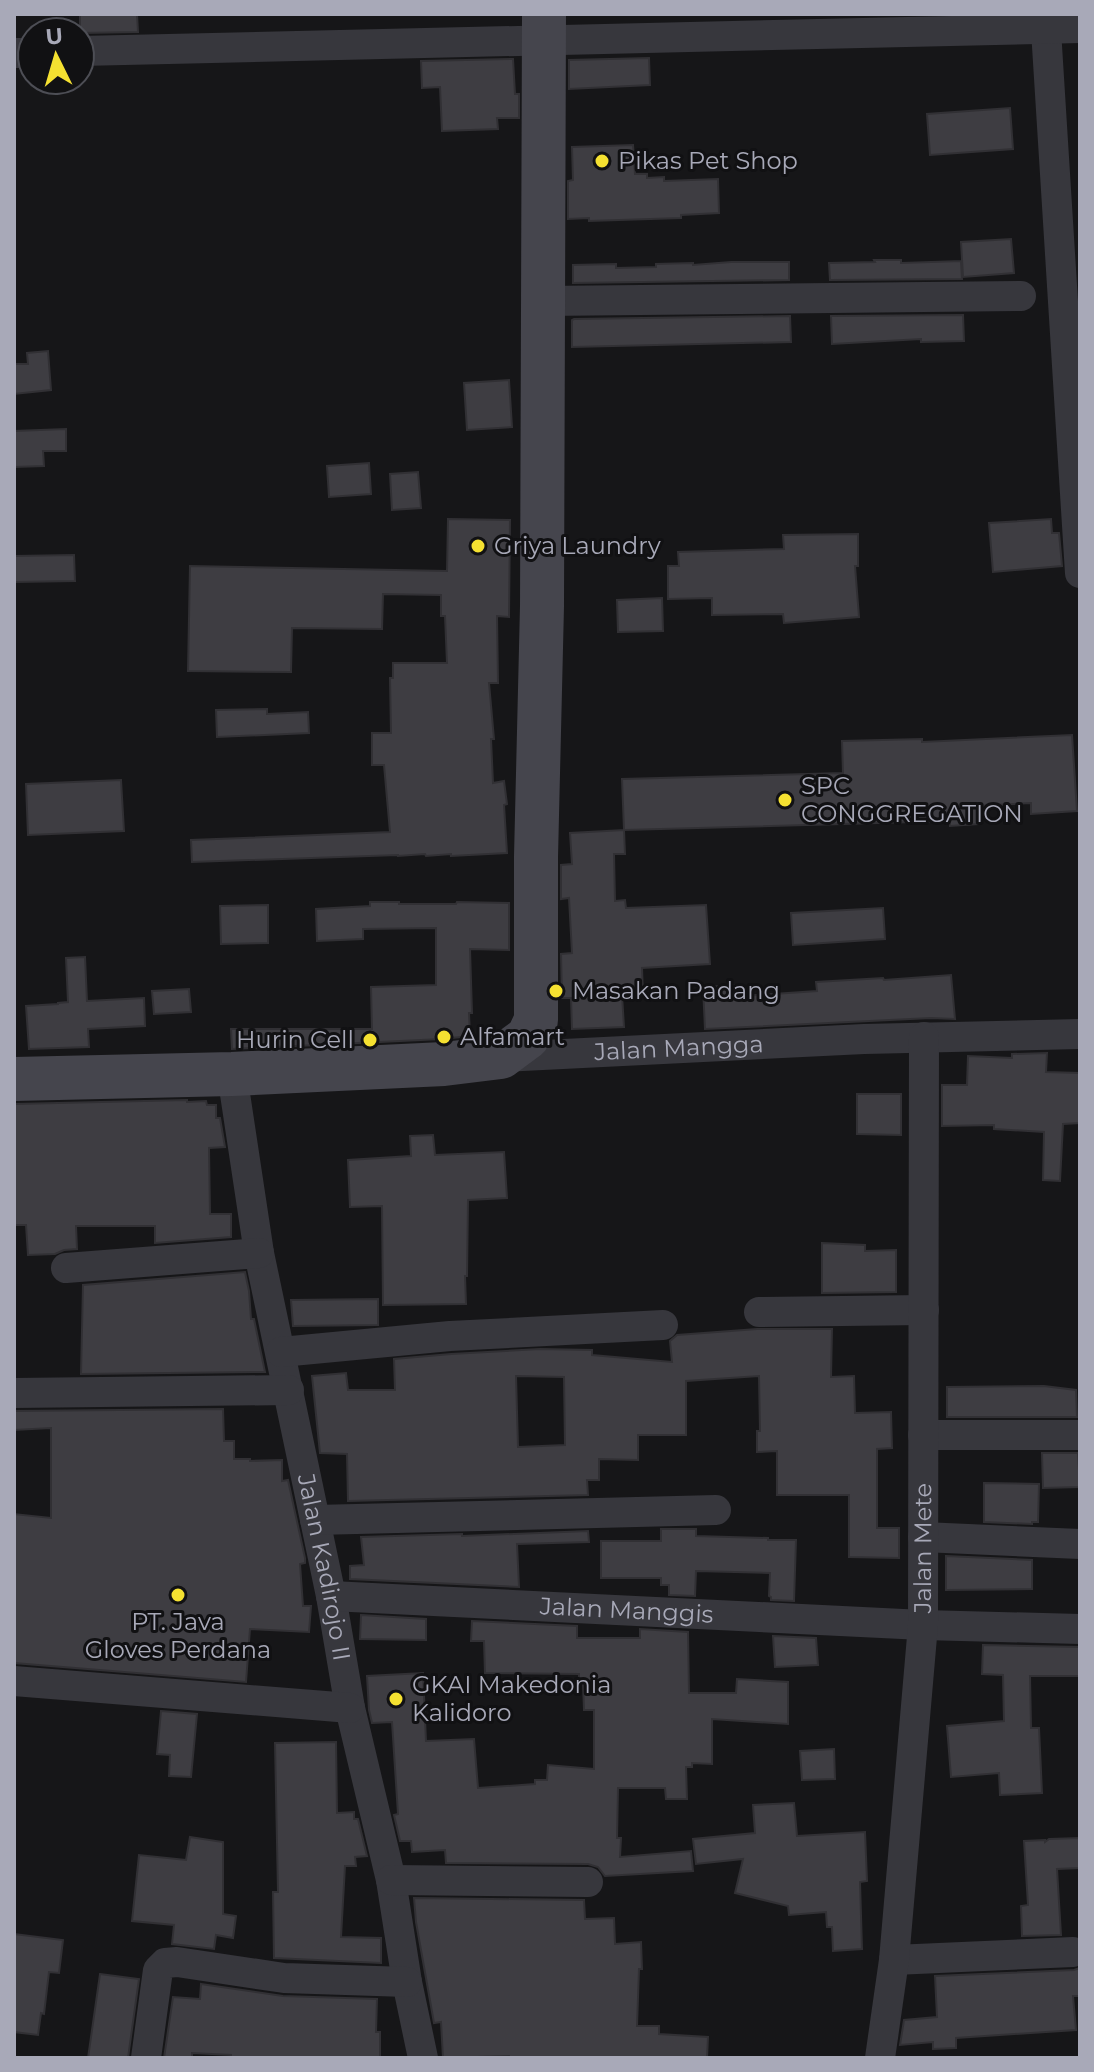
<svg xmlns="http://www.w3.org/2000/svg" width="1094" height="2072" font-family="Montserrat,sans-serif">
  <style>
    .building { fill: #3e3d42; stroke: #313034; stroke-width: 2; fill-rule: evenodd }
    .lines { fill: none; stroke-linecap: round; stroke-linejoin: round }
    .street { stroke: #37373d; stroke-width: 30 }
    .secondary { stroke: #45454d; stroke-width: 44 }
    .poi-dot { fill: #f5e131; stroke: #111113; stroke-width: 3 }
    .labels { text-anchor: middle; stroke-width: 6; stroke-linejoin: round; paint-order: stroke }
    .poi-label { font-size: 24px; fill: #a8a9b8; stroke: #111113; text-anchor: start }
    .street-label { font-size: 24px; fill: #a8a9b8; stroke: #111113 }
  </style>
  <rect width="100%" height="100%" fill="#161618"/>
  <path class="building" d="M80 14H137L138 32 80 33Z
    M649 58 650 85 569 89V60Z
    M513 59 515 94H519V118H497L498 129 442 131 440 87 422 88 421 61Z
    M1010 108 1013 149 930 155 927 114Z
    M633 145 635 174H647V178L664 177V181L718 179 719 213 681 215V218L589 221V218L568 219V181L573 180 572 147Z
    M1011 239 1014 273 963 277 961 242Z
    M874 260H901V263L961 261 962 279 830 280 829 263 875 262Z
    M731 262H789V280L573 283V265L616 264V268L656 267V264L693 263V265Z
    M963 315 964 341 921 342V339L832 344 831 316Z
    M790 316 791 342 572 347V320L574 319Z
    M48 351 51 390 14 394V364H28L27 353Z
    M509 380 512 427 467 430 464 383Z
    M66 429V451H43L44 466 14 467V431Z
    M369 463 371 494 329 497 327 466Z
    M418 472 421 508 392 510 390 474Z
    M448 519 510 520 509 617 497 616 498 683H489L494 739H491L493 783 504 781 507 804 504 805 507 853 451 856V854L426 856 425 854 398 856V855L192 862 191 840 390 832 384 765H372V733H391L390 678H393V663H447L445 616H441V595L383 594 382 629 292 628 291 672 188 671 190 566 447 571Z
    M1051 519 1052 533H1059L1062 566 993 572 989 523Z
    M858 534V566H855L859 617 784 623 783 614 712 615V598L668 599V566H679L678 552 784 549 783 535Z
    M74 555 75 581 14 582V556Z
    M662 598 663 631 618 632 617 600Z
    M267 709V714L308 712 309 733 217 737 216 710Z
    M1072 735 1077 811 1031 814V803L977 806 978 824 950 826V821L624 830 622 779 843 773 842 741 922 739V742Z
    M121 780 124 831 28 835 26 784Z
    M624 830 625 854H614L615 901 625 900 626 908 706 905 710 964 642 968 643 994 622 995 624 1027 572 1029 571 998H562L561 954 572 953 569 898 561 899V865L572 864 570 833Z
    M370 902H399V904H456L457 902 509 903V950L470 949 472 1013H469L470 1036 442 1039 232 1049 231 1029H372L371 987 436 985V928L363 929V939L317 941 316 909 370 906Z
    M268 905V943L221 944 220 906Z
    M883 908 885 939 793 945 791 913Z
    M85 957 87 1001 144 998 145 1026 88 1029 89 1047 29 1049 26 1006 58 1004V1003L68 1002 66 958Z
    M951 975 955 1019 931 1018 705 1029 703 987 742 985V996L817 991 816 982 883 978 884 980Z
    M189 989 191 1012 154 1014 152 991Z
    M1047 1053 1046 1072 1080 1073V1123L1063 1124 1060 1181 1043 1180 1044 1132 994 1129V1125L942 1126V1085H967L968 1056 1012 1058V1054Z
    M857 1094H901V1135L857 1134Z
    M187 1100V1102L206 1101 207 1105H216V1118H220L225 1147 209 1148 210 1214H231V1237L155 1243V1226H76L77 1249 64 1250 55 1254 28 1255 26 1225H14L15 1104Z
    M433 1135 435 1155 504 1152 507 1198 468 1200 467 1276H465L466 1304 383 1305 382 1206 350 1207 348 1160 411 1156 410 1136Z
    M822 1243 865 1245V1251L896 1250V1292L822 1293Z
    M245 1272 249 1291 251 1319H254L265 1372 81 1374 83 1285Z
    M378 1299V1325L293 1326 291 1300Z
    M757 1329H832L831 1377 854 1376 855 1413 891 1412 892 1448 877 1449V1528H899V1558L849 1557V1495H777V1451L757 1452V1431H760L759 1376 686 1381V1435H638V1460L599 1459V1480H587L588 1495 348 1501 347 1454 320 1453 312 1376 346 1373 348 1390H395L394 1359 451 1354 540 1349 592 1350V1355L672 1362 670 1341 677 1335ZM516 1376 564 1377 565 1445 518 1447Z
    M1044 1386 1076 1390 1077 1417H947V1387Z
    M223 1409 224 1441H234V1459H250V1461L282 1460V1481L288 1480 305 1558V1563L300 1564 303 1606H311L309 1632 250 1629 246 1682 14 1663V1514L51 1518V1428L14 1430V1411Z
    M1042 1453H1078L1080 1487 1043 1488Z
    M984 1483 1039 1484 1038 1522H1032V1524L984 1522Z
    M661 1529H696V1536L768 1538V1540H796L794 1601 771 1600V1597L769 1596 770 1573 696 1571 695 1596 669 1595V1585H661V1578H601V1541H661Z
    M588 1531 589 1542 517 1544 519 1587 350 1579V1566L364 1565 361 1537 462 1534V1536Z
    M946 1556 1032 1560V1589L946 1590Z
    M361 1615 426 1619V1640L360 1639Z
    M472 1621 577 1626V1638H640V1629L688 1632 689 1693H736L737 1679 788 1682V1724L712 1719V1764L692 1763V1767H686L687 1799H666L665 1788H618L617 1838H621L620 1857 691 1851 693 1871 605 1876 598 1867 588 1864 446 1863 445 1850 412 1852 411 1841H400L394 1815 398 1814 392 1722 372 1723 369 1710 367 1676 423 1673 426 1741 474 1739 478 1788 535 1784V1780H547L548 1765 594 1769V1710H584L583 1683H579V1674L485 1673 484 1641H471Z
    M773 1636 816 1638 818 1665 775 1667Z
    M983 1645 1080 1647V1676H1030L1031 1728H1039L1042 1793 1000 1795 999 1773 951 1777 947 1726 1004 1721 1003 1675 982 1674Z
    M161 1711 197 1714 191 1777 169 1776 170 1755 157 1754Z
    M336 1742 337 1813 354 1812V1819H358L367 1856 355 1857 356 1866H345L341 1937 381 1938V1963L274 1958 273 1892H278L275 1743Z
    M834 1749 835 1779 802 1780 800 1751Z
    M794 1803 797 1836 865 1832 867 1881 860 1882 862 1949 833 1951 832 1927H827L826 1912 789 1915 788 1906 735 1893 743 1859 696 1864 693 1839 755 1833 753 1805Z
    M190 1837 223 1842V1914L236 1916 233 1938 216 1935 214 1949 172 1944 174 1925 132 1921 139 1855 186 1860Z
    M1080 1838V1868L1057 1869 1061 1935 1022 1936 1021 1906 1028 1905 1024 1841 1045 1840V1842L1049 1839Z
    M414 1898 584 1900 585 1919 614 1918 615 1944 641 1942 642 1969H639L637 2026H659V2034L708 2037 707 2058H509V2056L443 2058 441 2022 434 2023 416 1922Z
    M14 1934 63 1940 59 1973 49 1972 44 2014 41 2013 38 2035 14 2032Z
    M1080 1968V1996H1073L1076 2030 956 2038V2048L933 2049V2042L900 2045 904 2020 937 2017 935 1976 1074 1970Z
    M100 1974 139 1979 128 2058H88Z
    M201 1984 283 1996 377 1999 376 2032H380V2058H231V2055L192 2053V2058H164L173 1997 200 1999Z"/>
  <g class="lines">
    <g class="street">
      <path d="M1045 14 1080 573"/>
      <path d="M80 51 1080 28"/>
      <path d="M14 53H32"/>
      <path d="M543 301 1021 296"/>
      <path id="s1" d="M501 1057 864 1039 1080 1034"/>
      <path id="s2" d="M232 1074 259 1253 331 1596 350 1708 391 1880 407 1982 423 2058"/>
      <path d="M66 1268 259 1253"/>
      <path d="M759 1312 924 1310"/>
      <path d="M281 1352 450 1336 663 1325"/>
      <path d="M14 1393 289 1390"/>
      <path d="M923 1435H1080"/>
      <path d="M315 1520 716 1510"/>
      <path d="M923 1537 1080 1544"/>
      <path id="s3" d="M331 1596 923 1625 1080 1629"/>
      <path d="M14 1681 350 1708"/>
      <path d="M391 1880 588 1882"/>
      <path d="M894 1960 1073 1952"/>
      <path d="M146 2058 158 1970 165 1963 177 1962 284 1978 407 1982"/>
      <path id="s4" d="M880 2058 894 1960 923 1625 924 1037"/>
    </g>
    <path class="secondary" d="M14 1079 232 1074 444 1064 501 1057 528 1037 536 1020V857L542 606 544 14"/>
  </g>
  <g class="poi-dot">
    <circle cx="602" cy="161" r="8"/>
    <circle cx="478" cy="546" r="8"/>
    <circle cx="785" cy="800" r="8"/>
    <circle cx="556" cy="991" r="8"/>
    <circle cx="444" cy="1037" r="8"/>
    <circle cx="370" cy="1040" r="8"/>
    <circle cx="178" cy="1595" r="8"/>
    <circle cx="396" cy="1699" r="8"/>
  </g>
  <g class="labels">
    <g class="poi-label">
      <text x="618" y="169">Pikas Pet Shop</text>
      <text x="494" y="554">Griya Laundry</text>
      <text x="801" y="794">SPC<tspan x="801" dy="28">CONGGREGATION</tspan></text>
      <text x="572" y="999">Masakan Padang</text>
      <text x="460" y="1045">Alfamart</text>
      <text x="354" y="1048" text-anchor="end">Hurin Cell</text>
      <text x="178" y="1630" text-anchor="middle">PT. Java<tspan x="178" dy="28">Gloves Perdana</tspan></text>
      <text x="412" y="1693">GKAI Makedonia<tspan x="412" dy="28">Kalidoro</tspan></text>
    </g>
    <g class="street-label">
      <text dy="8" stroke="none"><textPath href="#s1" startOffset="178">Jalan Mangga</textPath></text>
      <text dy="8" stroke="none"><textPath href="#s4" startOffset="512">Jalan Mete</textPath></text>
      <text dy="8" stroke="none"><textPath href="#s2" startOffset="502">Jalan Kadirojo II</textPath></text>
      <text dy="8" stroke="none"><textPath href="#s3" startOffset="296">Jalan Manggis</textPath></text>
    </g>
  </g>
  <rect width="1094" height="2072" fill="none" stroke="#a8a9b8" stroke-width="32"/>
  <g transform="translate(56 56) rotate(355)"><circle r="38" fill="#111113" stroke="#4d4e55" stroke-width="2"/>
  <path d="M0-6L14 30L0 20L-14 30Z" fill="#f5e131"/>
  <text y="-12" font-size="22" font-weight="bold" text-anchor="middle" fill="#a8a9b8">U</text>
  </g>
</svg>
